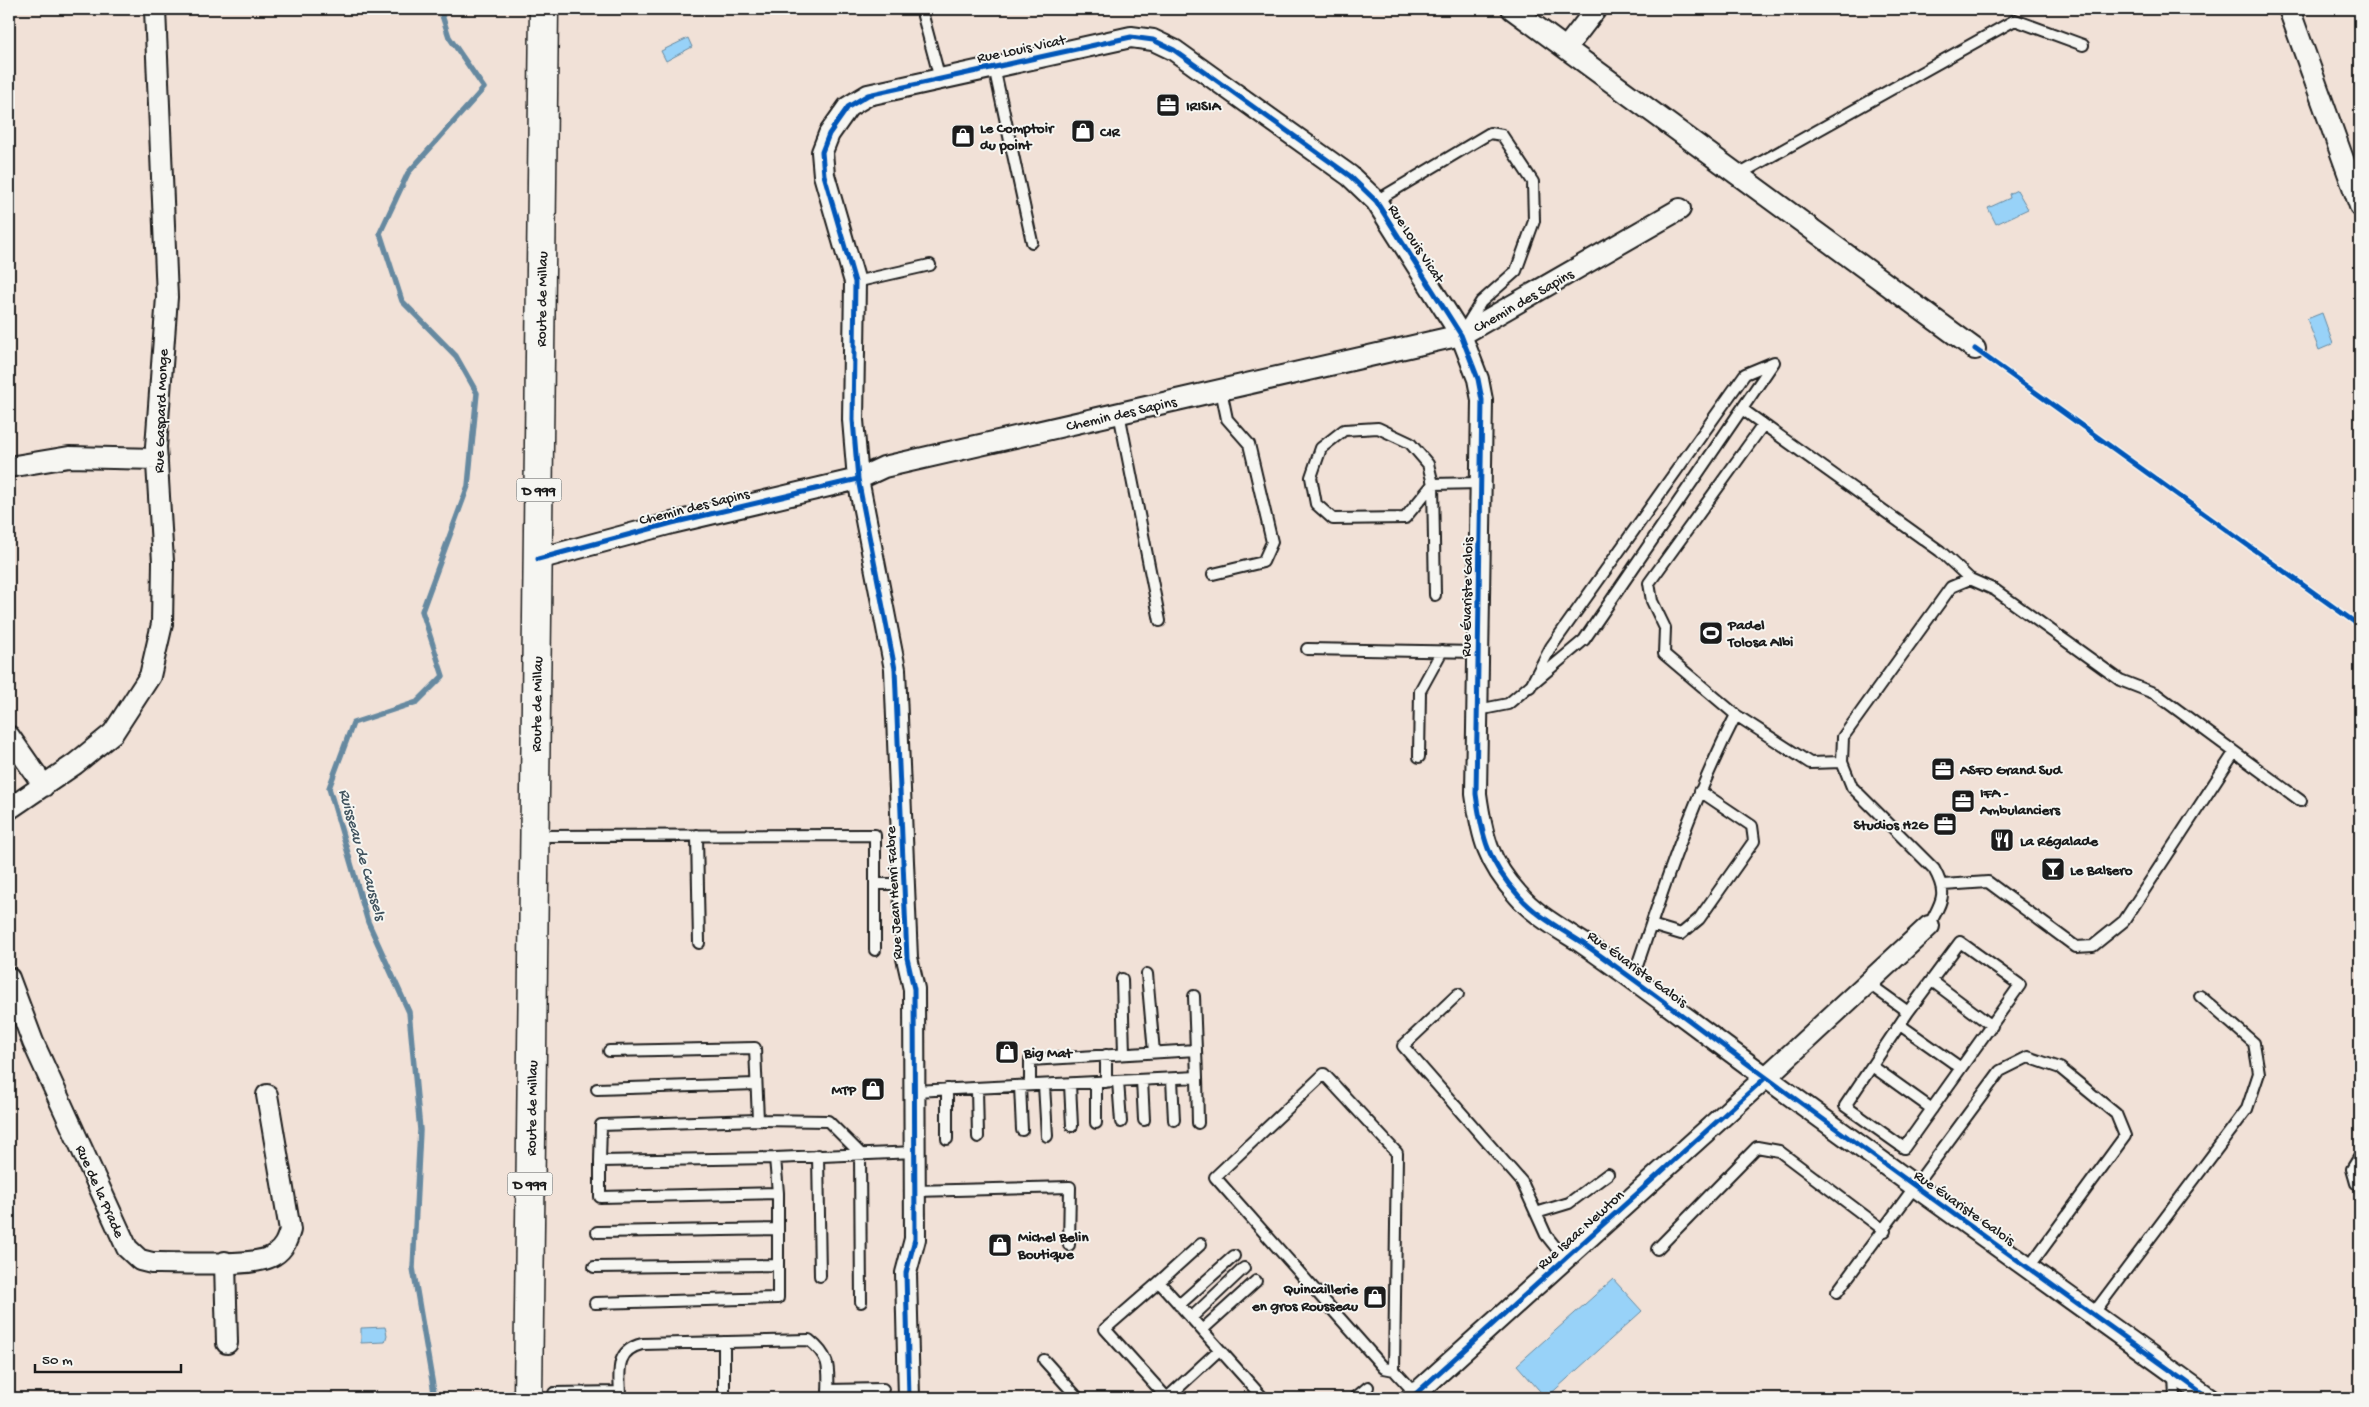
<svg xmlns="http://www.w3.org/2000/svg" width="2369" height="1407" font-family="'Gochi Hand',sans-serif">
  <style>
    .water { fill: #98d2f8; stroke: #6689a0 }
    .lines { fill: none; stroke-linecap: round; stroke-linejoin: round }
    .stream { stroke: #6689a0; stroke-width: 5.5 }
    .lane-casing { stroke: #1c1c1c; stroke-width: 14 }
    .street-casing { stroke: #1c1c1c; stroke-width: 24 }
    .primary-casing { stroke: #1c1c1c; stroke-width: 31 }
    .lane { stroke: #f6f6f2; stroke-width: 10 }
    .street { stroke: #f6f6f2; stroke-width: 20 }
    .primary { stroke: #f6f6f2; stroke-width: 28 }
    .cycleway-casing { stroke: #f6f6f2; stroke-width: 8 }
    .cycleway { stroke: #0057b8; stroke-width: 5 }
    .labels { text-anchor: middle; stroke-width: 4; stroke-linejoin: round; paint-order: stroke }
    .shield { fill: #f6f6f2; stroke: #5d5d5c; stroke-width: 1 }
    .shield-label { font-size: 14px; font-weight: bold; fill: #1c1c1c }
    .street-label { font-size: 15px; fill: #1c1c1c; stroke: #f6f6f2 }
    .poi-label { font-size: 15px; font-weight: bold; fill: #1c1c1c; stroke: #f6f6f2; text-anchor: start }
    .water-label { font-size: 16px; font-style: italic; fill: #41535e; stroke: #f6f6f2 }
  </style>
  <rect width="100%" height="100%" fill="#f1e1d7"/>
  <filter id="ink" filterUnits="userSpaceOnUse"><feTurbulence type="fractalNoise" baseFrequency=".02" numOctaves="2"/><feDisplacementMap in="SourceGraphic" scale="10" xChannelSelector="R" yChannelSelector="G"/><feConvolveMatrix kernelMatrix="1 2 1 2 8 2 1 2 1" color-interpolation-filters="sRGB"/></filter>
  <g filter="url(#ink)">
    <path class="water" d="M688 38 692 47 666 61 661 51Z
      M2017 190 2028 209 1996 224 1988 208 2010 198 2009 194Z
      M2322 313 2333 344 2319 350 2307 319Z
      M1613 1279 1642 1311 1546 1398 1517 1365Z
      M385 1327 387 1335 385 1342 361 1343V1328Z"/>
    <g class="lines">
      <path class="stream" d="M435 1398 413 1268 420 1130 409 1012 368 922 329 788 353 723 417 702 443 676 422 611 468 486 477 393 456 356 402 301 380 233 408 173 484 88 449 37 440 9"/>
      <g class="lane-casing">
        <path id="lane" d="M923 16 940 79
          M994 67 1032 242
          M1738 175 2015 20 2083 45
          M1376 201 1490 133 1502 135 1533 182 1534 221 1516 271 1481 302 1465 328
          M855 282 930 265
          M1742 409 1940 551 1970 579
          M1119 413 1160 621
          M1763 425 1649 583 1652 601 1665 628 1664 654 1736 715 1810 763 1842 762
          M1213 574 1263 562 1272 542 1249 444 1227 419 1221 390
          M1435 595 1433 484 1428 464 1410 443 1378 428 1344 430 1321 448 1311 477 1316 504 1333 519 1405 518 1433 484 1480 483
          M1307 649 1478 652
          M1478 710 1508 704 1584 640 1774 362 1745 374 1551 647 1530 687
          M1419 757 1420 691 1442 651
          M697 835 699 943
          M536 836 875 835V884H904
          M1943 885 1988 882 2076 947 2093 946 2124 921 2234 753
          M1651 925 1681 934 1699 919 1754 841 1752 826 1700 791
          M1929 926C1941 901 1949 896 1934 869L1852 787 1842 762 1843 737 1951 587 1970 579 1995 590 2120 680 2156 694 2301 801
          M875 950V884
          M1147 974 1154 1052
          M1633 978C1663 888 1693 799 1736 715
          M1122 979 1124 1054
          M1932 981 1992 1026
          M1868 983 1908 1012 1845 1106 1904 1148 2020 985 1960 942 1908 1012
          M1458 994 1403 1046 1522 1182 1546 1235 1565 1259
          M1900 1025 1961 1068
          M609 1051 755 1048 758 1120 828 1121 860 1153 861 1302
          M1106 1055V1082
          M1872 1066 1932 1109
          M1197 1077 1198 1123
          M1172 1079 1174 1120
          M1142 1080 1144 1120
          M1118 1081 1121 1122
          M1070 1084 1072 1126
          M1030 1085V1060L1196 1050
          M1044 1085 1047 1136
          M1020 1086 1022 1130
          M977 1088 978 1137
          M597 1089 756 1084
          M947 1089V1139
          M915 1091 1197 1077 1194 996
          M1096 1123V1082
          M818 1155 820 1276
          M2360 1156 2352 1169 2356 1183 2360 1187
          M775 1158 778 1193 600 1197V1161L775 1158 915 1152
          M600 1161 601 1125 758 1120
          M915 1191 1070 1187 1069 1245
          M1536 1213 1569 1203 1608 1174
          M597 1232 778 1229
          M1657 1249 1757 1147 1779 1151 1885 1231
          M594 1267 778 1265
          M1159 1282 1201 1244
          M1837 1292 2000 1071 2028 1057 2060 1068 2116 1114 2125 1136 2029 1267
          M595 1303 778 1298V1193
          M1179 1305 1234 1256
          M2093 1314 2247 1109 2259 1073 2254 1043 2200 996
          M1191 1318 1244 1268
          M1202 1330 1256 1281
          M724 1342V1398
          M1044 1360 1078 1398
          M1394 1370 1397 1153 1324 1074 1215 1177 1384 1368 1394 1370 1416 1394
          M2174 1374 2175 1398
          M828 1390 883 1389
          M554 1393 620 1392
          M620 1398C620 1375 613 1351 642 1344L809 1340C833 1359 828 1371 828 1398
          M1167 1398 1105 1329 1159 1282 1263 1398
          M1167 1398 1219 1350
          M1355 1398 1368 1387"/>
      </g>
      <g class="street-casing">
        <path id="street" d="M1512 9 1975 349
          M2289 9 2360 206
          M1566 48 1596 9
          M9 467 69 457 157 459
          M538 559 672 523 858 479 884 467 1461 335 1680 209
          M9 736 44 786
          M9 809 75 764 113 733 150 676 162 624 163 562 156 447 167 297 155 9
          M9 978 33 1042 127 1248 140 1260 152 1263C178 1262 256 1268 274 1255 284 1249 287 1240 290 1230L267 1095
          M225 1262 227 1343
          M909 1398 906 1273 915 1239 914 989 907 958 895 669 858 479 853 420 855 282 824 175 822 152 829 134 848 107 868 95 1131 37 1153 40 1174 50 1350 176 1376 201 1461 335 1478 379 1482 400 1476 794C1482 837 1488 862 1518 895 1535 915 1561 929 1584 944 1620 969 1655 995 1690 1021 1861 1149 2036 1273 2209 1398
          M1411 1398 1765 1078 1929 926"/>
      </g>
      <g class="primary-casing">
        <path id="primary" d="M528 1398 544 9"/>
      </g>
      <use href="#lane" class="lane"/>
      <use href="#street" class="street"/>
      <use href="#primary" class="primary"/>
      <g class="cycleway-casing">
        <path id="cycleway" d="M1975 349 2360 626
          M538 559 672 523 858 479
          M909 1398 906 1273 915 1239 914 989 907 958 895 669 858 479 853 420 855 282 824 175 822 152 829 134 848 107 868 95 1131 37 1153 40 1174 50 1350 176 1376 201 1461 335 1478 379 1482 400 1476 794C1482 837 1488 862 1518 895 1535 915 1561 929 1584 944 1620 969 1655 995 1690 1021 1861 1149 2036 1273 2209 1398
          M1411 1398 1765 1078"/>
      </g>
      <use href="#cycleway" class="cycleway"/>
    </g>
  </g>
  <defs>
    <g id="office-square" transform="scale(1.25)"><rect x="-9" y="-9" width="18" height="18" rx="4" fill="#1c1c1c" stroke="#f6f6f2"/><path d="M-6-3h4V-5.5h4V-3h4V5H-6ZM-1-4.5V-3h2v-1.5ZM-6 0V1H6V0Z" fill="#fff"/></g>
    <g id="shop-square" transform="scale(1.25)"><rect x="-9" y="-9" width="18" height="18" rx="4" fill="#1c1c1c" stroke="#f6f6f2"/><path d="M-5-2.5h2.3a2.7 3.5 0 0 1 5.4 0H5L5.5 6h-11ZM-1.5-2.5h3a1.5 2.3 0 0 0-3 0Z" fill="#fff"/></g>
    <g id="stadium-square" transform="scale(1.25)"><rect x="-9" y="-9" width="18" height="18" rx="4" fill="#1c1c1c" stroke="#f6f6f2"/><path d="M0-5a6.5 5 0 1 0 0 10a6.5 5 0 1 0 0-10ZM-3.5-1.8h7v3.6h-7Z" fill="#fff"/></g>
    <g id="restaurant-square" transform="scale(1.25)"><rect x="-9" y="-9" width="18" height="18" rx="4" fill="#1c1c1c" stroke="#f6f6f2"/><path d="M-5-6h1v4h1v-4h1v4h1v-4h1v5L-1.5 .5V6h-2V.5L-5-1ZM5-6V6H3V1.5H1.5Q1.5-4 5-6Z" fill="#fff"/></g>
    <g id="bar-square" transform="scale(1.25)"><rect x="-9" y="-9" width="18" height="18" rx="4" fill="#1c1c1c" stroke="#f6f6f2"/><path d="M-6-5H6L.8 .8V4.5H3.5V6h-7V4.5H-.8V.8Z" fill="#fff"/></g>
  </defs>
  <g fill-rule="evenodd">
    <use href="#office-square" x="1168" y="105"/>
    <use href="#shop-square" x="1083" y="131"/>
    <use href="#shop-square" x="963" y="136"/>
    <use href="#stadium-square" x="1711" y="633"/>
    <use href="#office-square" x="1943" y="769"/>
    <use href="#office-square" x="1963" y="801"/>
    <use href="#office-square" x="1945" y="824"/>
    <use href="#restaurant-square" x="2002" y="840"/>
    <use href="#bar-square" x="2053" y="869"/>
    <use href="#shop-square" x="1007" y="1052"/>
    <use href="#shop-square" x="873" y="1089"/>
    <use href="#shop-square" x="1000" y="1245"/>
    <use href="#shop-square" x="1375" y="1297"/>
  </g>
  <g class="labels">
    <g class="shield">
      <rect x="516.5" y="478.5" width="45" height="23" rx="4"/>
      <rect x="507.5" y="1172.5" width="45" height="23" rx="4"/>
    </g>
    <g class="shield-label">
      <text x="539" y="495">D 999</text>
      <text x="530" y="1189">D 999</text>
    </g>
    <g class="street-label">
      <text transform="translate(1021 48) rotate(-12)" y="5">Rue Louis Vicat</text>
      <text transform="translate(1417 243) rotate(57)" y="5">Rue Louis Vicat</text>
      <text transform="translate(541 299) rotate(-89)" y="5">Route de Millau</text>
      <text transform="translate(1523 300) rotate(-30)" y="5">Chemin des Sapins</text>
      <text transform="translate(160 411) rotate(-88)" y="5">Rue Gaspard Monge</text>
      <text transform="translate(1121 413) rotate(-13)" y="5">Chemin des Sapins</text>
      <text transform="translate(694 506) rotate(-14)" y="5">Chemin des Sapins</text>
      <text transform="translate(1466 597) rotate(-89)" y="5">Rue Évariste Galois</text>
      <text transform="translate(536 704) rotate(-89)" y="5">Route de Millau</text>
      <text transform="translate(893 893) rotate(-93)" y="5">Rue Jean Henri Fabre</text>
      <text transform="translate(1638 968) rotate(36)" y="5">Rue Évariste Galois</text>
      <text transform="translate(531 1108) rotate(-89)" y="5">Route de Millau</text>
      <text transform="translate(101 1191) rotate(66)" y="5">Rue de la Prade</text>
      <text transform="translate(1965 1207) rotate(35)" y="5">Rue Évariste Galois</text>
      <text transform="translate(1580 1229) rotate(-42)" y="5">Rue Isaac Newton</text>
    </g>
    <g class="poi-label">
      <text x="1186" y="110">IRISIA</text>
      <text x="980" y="132">Le Comptoir<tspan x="980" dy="17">du point</tspan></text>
      <text x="1100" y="136">CIR</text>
      <text x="1728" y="629">Padel<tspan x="1728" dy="17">Tolosa Albi</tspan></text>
      <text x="1960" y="774">ASFO Grand Sud</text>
      <text x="1980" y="797">IFA -<tspan x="1980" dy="17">Ambulanciers</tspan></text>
      <text x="1928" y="829" text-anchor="end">Studios H2G</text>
      <text x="2020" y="845">La Régalade</text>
      <text x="2070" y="874">Le Balsero</text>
      <text x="1024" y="1057">Big Mat</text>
      <text x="856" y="1094" text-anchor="end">MTP</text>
      <text x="1018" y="1241">Michel Belin<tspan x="1018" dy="17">Boutique</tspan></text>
      <text x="1358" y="1293" text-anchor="end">Quincaillerie<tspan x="1358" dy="17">en gros Rousseau</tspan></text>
    </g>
    <g class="water-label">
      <text transform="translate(364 854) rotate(74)" y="6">Ruisseau de Caussels</text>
    </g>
  </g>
  <rect width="2369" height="1407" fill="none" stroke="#f6f6f2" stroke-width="30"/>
  <rect x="15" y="15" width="2339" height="1377" fill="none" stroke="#1c1c1c" stroke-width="2" filter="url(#ink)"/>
  <path d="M35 1364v8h146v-8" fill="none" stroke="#1c1c1c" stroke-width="2.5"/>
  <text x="42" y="1364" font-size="15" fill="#1c1c1c" stroke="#f6f6f2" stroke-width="4" paint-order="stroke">50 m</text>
</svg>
